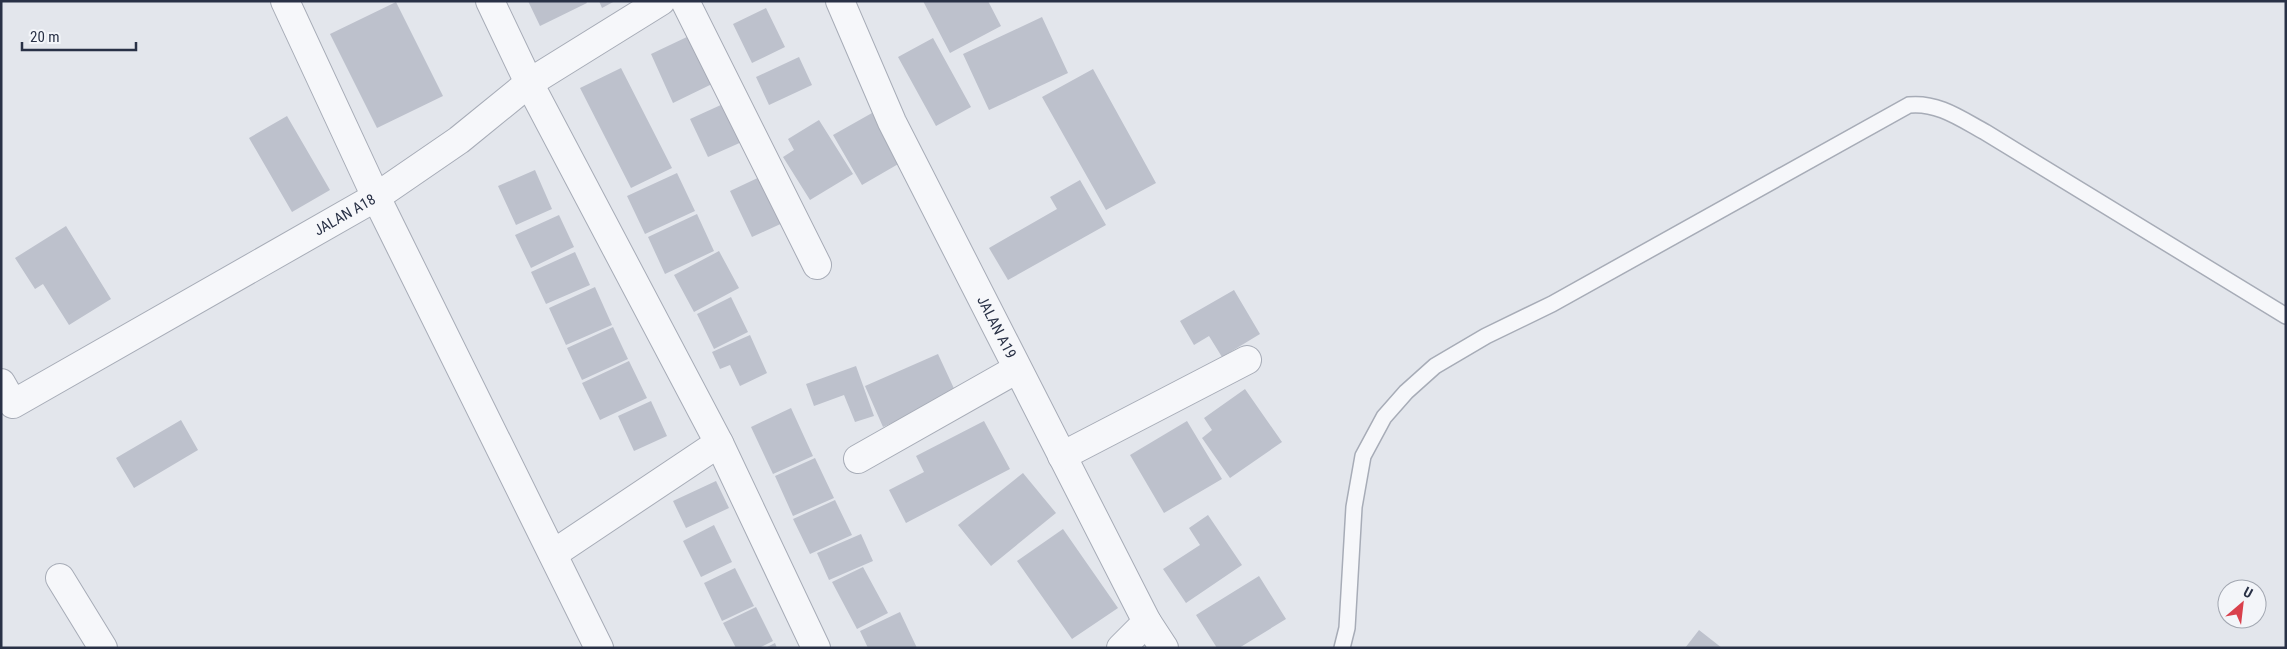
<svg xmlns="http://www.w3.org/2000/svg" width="2287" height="649" font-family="'Roboto Condensed',sans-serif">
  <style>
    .building { fill: #bdc1cc }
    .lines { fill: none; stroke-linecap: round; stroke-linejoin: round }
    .service-casing { stroke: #a7acb7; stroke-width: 18 }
    .minor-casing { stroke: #a7acb7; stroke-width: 30 }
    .service { stroke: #f6f7fa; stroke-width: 15 }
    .minor { stroke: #f6f7fa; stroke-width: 28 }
    .labels { text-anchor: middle; stroke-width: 4; stroke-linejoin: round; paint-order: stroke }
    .street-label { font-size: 15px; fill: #293146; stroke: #f3f5f9 }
  </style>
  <rect width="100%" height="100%" fill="#e3e6ec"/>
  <path class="building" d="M528 1H586L587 3 540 26Z
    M599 1H615L602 8Z
    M923 1H988L1001 26 950 53Z
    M396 2 443 96 377 128 330 34Z
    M766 8 785 47 752 63 733 24Z
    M1042 17 1068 73 989 110 963 54Z
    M689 36 712 84 673 103 651 54Z
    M933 38 971 107 936 126 898 57Z
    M799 57 812 85 769 105 756 77Z
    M621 68 672 168 631 188 580 88Z
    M1093 69 1156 183 1106 210 1042 97Z
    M734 99 753 137 708 157 690 119Z
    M872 113 900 163 862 185 833 135Z
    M287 116 330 190 292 212 249 138Z
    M819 120 853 174 810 200 783 157 794 150 788 139Z
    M535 170 552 209 516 225 498 186Z
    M677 173 695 211 645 234 627 196Z
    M764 175 787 221 752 237 730 191Z
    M1080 180 1106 225 1008 280 989 248 1057 209 1050 197Z
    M697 214 714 251 665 274 648 237Z
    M559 215 574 247 531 268 515 235Z
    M66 226 111 299 69 325 43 284 35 289 15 258Z
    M719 251 739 288 694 312 674 275Z
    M575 252 590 285 546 304 531 272Z
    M595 287 612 325 566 345 549 308Z
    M1234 290 1260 334 1222 357 1209 336 1194 345 1180 321Z
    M731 297 748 332 714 349 697 314Z
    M613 327 628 359 582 380 567 348Z
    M750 335 767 373 740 386 730 365 720 369 712 352Z
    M938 354 957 395 883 427 865 386Z
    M629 361 647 398 600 420 582 383Z
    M856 366 874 416 855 422 844 395 814 406 806 384Z
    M1245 389 1282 442 1230 478 1202 438 1212 430 1204 418Z
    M651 401 667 436 634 451 618 416Z
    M791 408 813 456 773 474 751 427Z
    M181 420 198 450 134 488 116 458Z
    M984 421 1010 469 906 523 889 490 924 472 916 456Z
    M1187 421 1222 479 1164 513 1130 455Z
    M815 458 834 498 793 516 775 476Z
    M1023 473 1056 513 991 566 958 525Z
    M716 481 729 508 686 528 673 501Z
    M835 500 852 535 810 554 793 519Z
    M1208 515 1242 565 1186 603 1163 569 1200 545 1189 528Z
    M714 525 732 562 701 577 683 541Z
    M1063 529 1118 608 1072 639 1017 561Z
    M861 534 873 561 829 580 817 553Z
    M863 567 888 613 857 629 832 582Z
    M735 568 754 606 722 621 704 583Z
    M1259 576 1286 619 1239 648H1217L1196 615Z
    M756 607 773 641 759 648H736L723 623Z
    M900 612 917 648H868L860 631Z
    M1699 630 1722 648H1685Z
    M775 643 777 648H765Z"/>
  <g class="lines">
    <g class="service-casing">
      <path id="service" d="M1342 648 1347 628 1354 507 1363 456 1384 417 1406 392 1435 366 1486 336 1552 304 1909 105C1938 102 1961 119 1985 132L2286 316"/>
    </g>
    <g class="minor-casing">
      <g id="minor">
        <path d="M285 1 376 197 599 648"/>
        <path d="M490 1 529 83 719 443 816 648"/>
        <path d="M685 1 817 265"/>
        <path id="s1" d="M840 1 892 122 1147 622 1164 648"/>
        <path id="s2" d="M1 383 13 404 376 197 459 140 529 83 661 1"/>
        <path d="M1062 456 1247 360"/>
        <path d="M858 459 1017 369"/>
        <path d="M553 554 719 443"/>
        <path d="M60 578 103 648"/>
        <path d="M1121 648 1147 622"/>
      </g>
    </g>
    <use href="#service" class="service"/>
    <use href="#minor" class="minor"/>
  </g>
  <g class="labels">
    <g class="street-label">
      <text dy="5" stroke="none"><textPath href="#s2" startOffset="406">JALAN A18</textPath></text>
      <text dy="5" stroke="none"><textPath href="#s1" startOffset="362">JALAN A19</textPath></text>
    </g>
  </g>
  <rect width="2287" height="649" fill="none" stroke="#293146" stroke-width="5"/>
  <g transform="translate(2242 604) rotate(28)"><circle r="24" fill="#f3f5f9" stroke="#a2a7b1"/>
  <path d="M0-4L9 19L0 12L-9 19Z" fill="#d9404c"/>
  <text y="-8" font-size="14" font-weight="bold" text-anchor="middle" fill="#293146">U</text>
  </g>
  <path d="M22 42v8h114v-8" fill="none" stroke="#293146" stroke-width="2.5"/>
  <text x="30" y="42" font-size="15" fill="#293146" stroke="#f3f5f9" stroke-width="4" paint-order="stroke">20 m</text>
</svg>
